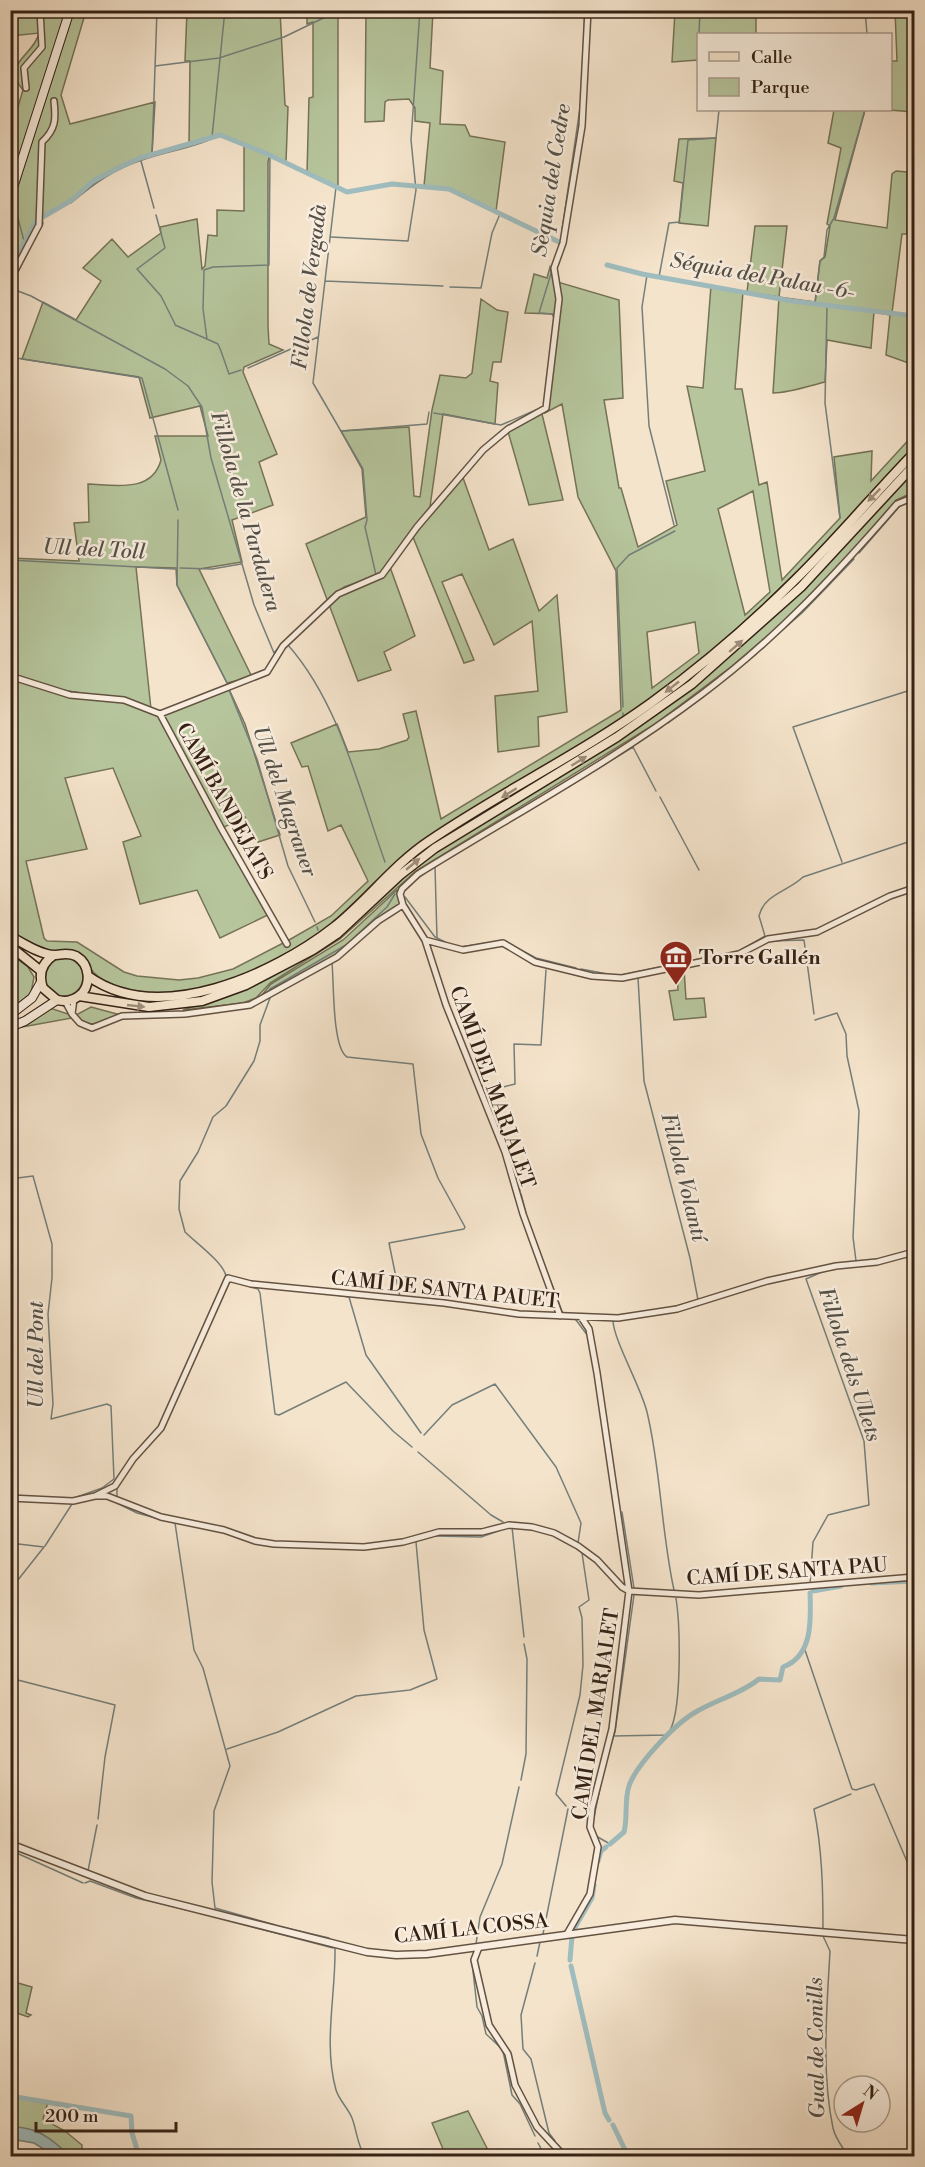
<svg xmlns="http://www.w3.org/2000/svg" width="925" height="2167" font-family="'Libre Bodoni',serif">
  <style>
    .green { fill: #b6c59c; stroke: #757358; stroke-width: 1.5; fill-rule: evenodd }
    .water { fill: #9fbdbf; stroke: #747f7b; stroke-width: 1.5 }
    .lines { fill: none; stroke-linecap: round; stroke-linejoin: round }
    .stream { stroke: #747f7b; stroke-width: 1.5 }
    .canal { stroke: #9fbdbf; stroke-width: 5 }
    .minor-casing { stroke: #645242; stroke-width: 8 }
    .tertiary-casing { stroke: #645242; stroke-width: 9 }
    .secondary-casing { stroke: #342114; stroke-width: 10 }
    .primary-casing { stroke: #342114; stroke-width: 11 }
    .minor { stroke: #f8edde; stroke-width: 5 }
    .tertiary { stroke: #f8edde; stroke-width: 6 }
    .secondary { stroke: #f8edde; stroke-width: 8 }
    .primary { stroke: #f5e4cc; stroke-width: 8 }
    .oneway { fill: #9e8c79 }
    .labels { text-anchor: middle; stroke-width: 5; stroke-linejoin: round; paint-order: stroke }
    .street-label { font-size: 20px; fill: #342114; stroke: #f8edde }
    .poi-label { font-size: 20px; font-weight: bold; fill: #342114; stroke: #f8edde; text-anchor: start }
    .water-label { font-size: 21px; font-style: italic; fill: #545047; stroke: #f8edde }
  </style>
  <rect width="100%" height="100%" fill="#f5e4cc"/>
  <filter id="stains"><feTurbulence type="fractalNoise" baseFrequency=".00333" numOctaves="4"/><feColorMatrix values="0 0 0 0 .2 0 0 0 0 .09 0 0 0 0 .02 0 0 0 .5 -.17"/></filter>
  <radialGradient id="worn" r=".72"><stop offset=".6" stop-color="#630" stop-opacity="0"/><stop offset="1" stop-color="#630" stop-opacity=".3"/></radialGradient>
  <path class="green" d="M11 11H67L11 186V130L23 90C0 63 34 56 39 33L11 36Z
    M74 11H86L61 95 70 124 155 102 152 154 108 172 72 200 41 218 29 231 11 271V207Z
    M187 11H280L285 105 288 107 286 162 270 154 268 162V326L269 344 283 350 244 367 243 372 277 454 259 462 273 505 232 520 242 562 199 569 252 677 227 683 177 585 176 568 136 567 151 709 132 701 56 689 11 674V558L79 561 74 523 89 522 88 484C116 485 152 493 161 460L155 436H208L200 406 150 418 139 377 22 359 43 302 76 320 101 281 83 268 112 239 128 257 161 233 160 227 197 219 202 269 205 266 208 235 217 236V210L244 211V144L220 135 189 144 190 61H185Z
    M307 11H338V188L307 173 309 98 313 97V22L307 24Z
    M366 11H433L430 68 443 71 440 124 465 125 470 136 505 142 496 211 449 188 424 186 430 123 415 121V108L409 99 388 100 385 102 384 121 365 122Z
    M675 11H756V34H698V60L672 62Z
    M895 11H914V172L913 112 890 110 891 61H897Z
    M834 110H865L835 220 887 228 892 174 896 171 907 172V234H902L892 313 914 315V365L886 355 890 315 874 312 871 348 827 340 825 382C809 386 789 393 773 393L779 297 815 302 820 261 825 257 830 226 827 224 841 148 828 143Z
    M716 138 708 226 679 223 683 183 674 181 679 139Z
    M755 226H787L779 297 747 292Z
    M550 267 554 281 619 300 623 398 604 400 619 488H621L638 547 677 525 666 481 705 471 687 386 703 388 711 286 743 292 735 389H742L759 485 767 482 782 580 840 518 834 457 872 451 871 481 914 434V447C875 486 840 529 801 568 761 608 718 647 674 681 594 743 502 785 420 843 393 862 374 888 349 910 296 955 209 1003 137 991 117 988 96 981 86 962L37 946 11 932 10 676 53 690 116 699 158 716 228 687 245 724 280 835 258 842 245 817 222 828 270 914 220 938 197 890 140 904 123 842 141 836 113 768 65 778 87 849 26 861 44 938 47 941 77 942 124 972 137 976 179 980 198 978 233 969 289 940 331 916 368 881 341 825 328 831 308 766 302 767 291 743 337 724 348 752 379 749 407 740 409 737 403 714 416 711 441 819 621 710 616 571 578 497 562 404 545 413 556 314 525 313 534 274 547 278ZM753 491 770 592 745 615 718 509ZM695 622 699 653 652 688 647 632Z
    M481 299 497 310 508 312 501 362H493L490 381 498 383 495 424 443 414 429 514 390 567 415 636 384 652 391 670 358 681 306 544 366 517 362 469 341 431 409 427 414 496 420 497 432 410 440 375 466 378 472 373Z
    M541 410 563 500 529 505 507 428Z
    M914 470V492L896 500 855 548 786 620 732 666 655 724 416 871 340 939 270 983 256 998 243 1003 183 1010 251 986 318 951 358 920 421 862 694 686 800 592Z
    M462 475 489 550 513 539 539 611 557 595 567 712 538 717 539 746 498 752 495 696 538 691 532 621 494 645 462 574 442 582 474 660 464 663 413 537Z
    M397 890 402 902 381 916 333 957 262 995 271 984 343 940Z
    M10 954 28 967 34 977 31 993 10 1010Z
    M45 977a19 19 0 1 1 38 0a19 19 0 1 1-38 0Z
    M684 969 686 999 704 998 706 1017 674 1020 669 991 678 990 677 974H668L667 972Z
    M47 1007 71 1015 72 1018 11 1029Z
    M91 1007 117 1014 121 1015C104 1021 89 1032 76 1015Z
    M11 1981 32 1987 26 2013 31 2015 28 2017 11 2011Z
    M10 2096 48 2102 43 2119 65 2131 82 2145V2151L87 2156H70L38 2131 11 2127Z
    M468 2111 491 2156H446L432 2123Z"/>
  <path class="water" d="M11 2127C36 2126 52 2139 70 2156H55L34 2143 11 2139Z"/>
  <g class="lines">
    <path class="stream" d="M865 10 867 34
      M584 28 585 10
      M699 34 700 10
      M698 35V59
      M155 66 219 58 284 37 340 10
      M581 93 584 35
      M212 137 225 10
      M152 155 157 10
      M141 161 154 208
      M336 187 313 383 363 469 367 520 365 527 376 575
      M13 199 24 241
      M71 203C93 184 114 169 142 160 167 151 198 147 220 135
      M156 215 165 248 137 269 161 296 175 324
      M680 217 688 140 716 138 719 110
      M562 230 581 101
      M39 231 43 224 42 219
      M331 237 408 241 416 190 411 140 420 10
      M18 272 31 245
      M647 275 642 307 649 426 674 525
      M659 277 669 223 680 222
      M325 281 443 286
      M10 287 15 276
      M450 287 481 288 492 233 500 214
      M10 288 31 296 165 369 188 386 202 407 211 458 254 605 274 653 279 647
      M815 304 820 261 824 257 827 230 834 218 865 110
      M827 306 825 403 840 518
      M554 318 552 314 539 313 560 244
      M175 325 207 339
      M221 351 218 344 207 339 203 309 204 270 213 267 269 265 270 155
      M221 351 229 374 241 370
      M10 357 142 378 178 510
      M248 368 318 337
      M434 413 501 425 536 410
      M342 431 427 424 429 412
      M912 501 914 500
      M178 520 177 585 227 683
      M859 553 900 506
      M10 560 175 569
      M180 568 212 569 241 564
      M329 598 344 587 361 581
      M319 608 325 602
      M288 645C340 704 359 790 385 862
      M764 646 802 613 854 559
      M229 690 257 759 288 866 315 922
      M709 692 756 654
      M623 707 617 568 629 555 675 531
      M623 713V716
      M668 723 703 697
      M638 743 662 727
      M633 747 656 791
      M568 787 633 747
      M660 797 699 870
      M842 862 793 727 914 689
      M435 867 437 938
      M405 897 435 937 447 943
      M317 927 318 930
      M504 941 536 958 576 968
      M771 941 804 940 814 1014
      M460 947 494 942
      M332 963C334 982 332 1048 347 1057L413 1064 421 1134 438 1178 465 1227 464 1229 389 1243 400 1297
      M581 969 613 975
      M621 975 739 951 765 936 759 916C764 894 789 891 803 877L914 840
      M638 978 644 1081 690 1258 698 1300
      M269 992 270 989 346 945 387 907 395 894
      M815 1020 837 1013 846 1034 847 1056 859 1111 853 1237 856 1261
      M485 1095 484 1092 515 1084 514 1044 541 1045 546 970
      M508 1153 520 1191
      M10 1179 33 1176 52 1244V1278L48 1314 53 1404 51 1419 107 1404 111 1406 114 1479 102 1488 77 1497
      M521 1194 526 1213
      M527 1218 563 1314
      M226 1276C223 1262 195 1242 185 1232L179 1209 180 1181 198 1152 213 1117 226 1106 254 1061 260 1041V1025L270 998
      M248 1286 258 1289 260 1293 275 1414 279 1415 346 1382 393 1431 412 1447
      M330 1294 349 1297 366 1355 421 1433
      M669 1308 690 1302
      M617 1315 628 1314
      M576 1320 588 1336
      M613 1321C614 1341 641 1387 647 1412 661 1470 661 1531 674 1590
      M424 1435 452 1405 495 1384 556 1467 581 1523 578 1543
      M418 1452 491 1515 503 1522
      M117 1488V1496
      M117 1503 137 1513 175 1523 194 1650 203 1668 230 1766 214 1811 212 1882 215 1908 275 1925
      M622 1512 634 1588
      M512 1527 524 1637
      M435 1536 481 1537 501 1530
      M10 1543 44 1547 10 1590
      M45 1546 72 1504
      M810 1584 813 1542 828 1515 869 1505 864 1441 806 1279 824 1271
      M809 1593V1592
      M805 1650 852 1789 856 1790 874 1784 914 1878
      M10 1678 115 1705 105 1757 98 1819
      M613 1736 667 1735C683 1718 680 1624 676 1598
      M227 1749 278 1732 356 1696 410 1690 437 1679 424 1630 416 1542 419 1540
      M609 1750 615 1732 634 1595
      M521 1780 526 1754 527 1659 524 1644
      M566 1806 556 1794 580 1695 583 1665 582 1618 579 1607 589 1600 582 1553
      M594 1817 602 1778
      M596 1836 610 1844
      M10 1850 83 1883
      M88 1871 97 1825
      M85 1883 90 1881 136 1898 225 1919
      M227 1920 333 1948
      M282 1927 329 1938
      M823 1929C823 1887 822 1849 814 1809L851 1794
      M543 1934 568 1809
      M823 1936 830 1951C827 2008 821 2071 833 2128 835 2138 843 2148 848 2156
      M476 1944 480 1917 502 1864 519 1787
      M335 1947C336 1995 323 2043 336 2090 339 2100 348 2108 352 2118 357 2131 357 2145 365 2156
      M537 1956 540 1942
      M472 1962 477 2007 482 2016 486 2034 501 2048
      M535 1963 521 2015 523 2049 531 2059 549 2133 555 2141
      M503 2051 512 2095 520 2104 535 2136
      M538 2143 545 2156
      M558 2145 563 2151"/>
    <path class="canal" d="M41 218 72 200 93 181 118 168 140 158 220 135 265 153 347 192 392 184 449 189 561 243
      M607 265 642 274 792 301 914 316
      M10 270 36 221
      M871 1583 914 1581
      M813 1591 841 1586
      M610 1844 624 1832C628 1817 624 1801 629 1786 636 1765 674 1725 694 1713 715 1700 741 1694 759 1679L780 1680 783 1667C813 1656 811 1620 810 1593
      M598 1861 601 1851 606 1847
      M574 1929 592 1898 594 1885
      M570 1960 572 1936
      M571 1966 605 2113 609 2120
      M10 2096 131 2116 132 2133 139 2156
      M613 2125 628 2156"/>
    <g class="minor-casing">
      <path id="minor" d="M26 88 24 68 42 47 40 10
        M10 280 39 225 42 142C56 129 56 119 54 101
        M10 676 70 695 124 700 160 714 221 828 287 944
        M160 714 267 672 283 646 338 594 382 575 417 527 483 450 508 429 546 408 559 299 554 268 563 243 582 126 588 10
        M425 940 463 950 503 943 535 962 592 976 622 978 739 954 768 939 817 932 890 896 914 888
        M65 1001 72 1014 74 999
        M72 1014 80 1023 92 1028 122 1016 185 1014 250 1005 337 957 378 921 403 905
        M560 1316 523 1214 505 1152 446 1005 425 940 403 905 400 894 402 889 418 874C513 815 612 762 702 694 776 639 837 573 897 504L914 497
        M95 1496 115 1486 133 1459 161 1428 228 1278 251 1284 444 1303 519 1314 618 1318 677 1309 767 1281 836 1266 877 1262 914 1252
        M10 1498 73 1501 95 1496H107L161 1517 224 1530 255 1541 274 1544 364 1547 403 1542 439 1532H482L509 1525 532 1527 554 1533 578 1546 597 1560 622 1587 629 1591 699 1595 914 1577
        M567 1934 590 1894 598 1847 590 1827 592 1808 612 1729 629 1591 597 1373 589 1329 581 1317
        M479 1947 474 1960 489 2025 508 2054 515 2085 537 2127 564 2156"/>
    </g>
    <g class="tertiary-casing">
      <path id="tertiary" d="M10 1844 145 1896 367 1952 396 1955 427 1954 675 1920 914 1940"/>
    </g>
    <g class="secondary-casing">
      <path id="secondary" d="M10 197 70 10
        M10 1015 32 998 41 982
        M10 1027 25 1021 57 1000"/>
    </g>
    <g class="primary-casing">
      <path id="primary" d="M10 936C23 943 39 954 53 955 61 955 67 952 76 956 90 964 92 986 79 996 72 1001 65 1002 57 1000L43 988C38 974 42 963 54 955
        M10 946 41 971
        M88 976C159 1027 274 974 334 927 368 900 393 865 429 841 501 792 580 754 651 703 702 666 751 624 795 580 837 539 874 494 914 453
        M79 996 149 1007 202 1001 246 985 313 950 337 934 400 875 435 848 617 737 692 684 801 587 914 465"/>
    </g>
    <use href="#minor" class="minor"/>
    <use href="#tertiary" class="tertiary"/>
    <use href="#secondary" class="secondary"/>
    <use href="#primary" class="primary"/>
  </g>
  <defs><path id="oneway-solid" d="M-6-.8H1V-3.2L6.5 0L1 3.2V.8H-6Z" transform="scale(1.5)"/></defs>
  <g class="oneway">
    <use href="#oneway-solid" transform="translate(874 495) rotate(134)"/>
    <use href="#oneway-solid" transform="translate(736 646) rotate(-41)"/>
    <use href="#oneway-solid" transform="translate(672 687) rotate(142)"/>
    <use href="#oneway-solid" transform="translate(579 761) rotate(-32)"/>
    <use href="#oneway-solid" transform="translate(509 793) rotate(148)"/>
    <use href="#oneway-solid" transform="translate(413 864) rotate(-40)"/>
    <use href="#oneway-solid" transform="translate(136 1006) rotate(6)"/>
  </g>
  <defs>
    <g id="museum-pin" transform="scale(1.725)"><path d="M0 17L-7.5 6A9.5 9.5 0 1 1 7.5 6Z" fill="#8f2418" stroke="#f8edde"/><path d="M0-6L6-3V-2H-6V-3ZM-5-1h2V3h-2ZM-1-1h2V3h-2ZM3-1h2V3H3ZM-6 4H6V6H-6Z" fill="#fff"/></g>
  </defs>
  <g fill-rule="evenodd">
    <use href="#museum-pin" x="676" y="957"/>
  </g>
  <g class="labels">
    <g class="street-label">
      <text transform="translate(225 801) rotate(61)" y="7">CAMÍ BANDEJATS</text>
      <text transform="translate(493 1087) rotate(70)" y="7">CAMÍ DEL MARJALET</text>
      <text transform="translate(445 1289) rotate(6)" y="7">CAMÍ DE SANTA PAUET</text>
      <text transform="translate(787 1571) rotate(-4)" y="7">CAMÍ DE SANTA PAU</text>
      <text transform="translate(595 1714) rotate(-81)" y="7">CAMÍ DEL MARJALET</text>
      <text transform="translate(471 1928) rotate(-6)" y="7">CAMÍ LA COSSA</text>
    </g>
    <g class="poi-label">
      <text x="699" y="964">Torre Gallén</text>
    </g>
    <g class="water-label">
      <text transform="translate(551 180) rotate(-81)" y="7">Sèquia del Cedre</text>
      <text transform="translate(763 276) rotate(10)" y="7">Séquia del Palau -6-</text>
      <text transform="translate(309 287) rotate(-83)" y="7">Fillola de Vergadà</text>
      <text transform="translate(246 511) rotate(74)" y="7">Fillola de la Pardalera</text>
      <text transform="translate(94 549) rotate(3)" y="7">Ull del Toll</text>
      <text transform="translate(285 801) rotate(71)" y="7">Ull del Magraner</text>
      <text transform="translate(684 1177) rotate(76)" y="7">Fillola Volantí</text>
      <text transform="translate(36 1355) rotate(-90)" y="7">Ull del Pont</text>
      <text transform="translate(850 1364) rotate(72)" y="7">Fillola dels Ullets</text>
      <text transform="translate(816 2048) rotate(-91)" y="7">Gual de Conills</text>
    </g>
  </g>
  <rect width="925" height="2167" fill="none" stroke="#f5e4cc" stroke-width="36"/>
  <rect x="12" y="12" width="901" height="2143" fill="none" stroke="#342114" stroke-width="3"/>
  <rect x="18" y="18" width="889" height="2131" fill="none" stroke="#342114" stroke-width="1.5"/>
  <rect x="697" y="33" width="195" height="78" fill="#f8edde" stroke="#aa9b8d" stroke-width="1.5"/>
  <rect x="709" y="52" width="30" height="9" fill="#f5e4cc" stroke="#aa9b8d" stroke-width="1.5"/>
  <text x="751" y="63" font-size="18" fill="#342114">Calle</text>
  <rect x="709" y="78" width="30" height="18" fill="#b6c59c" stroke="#aa9b8d" stroke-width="1.5"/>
  <text x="751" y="93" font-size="18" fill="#342114">Parque</text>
  <g transform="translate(862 2104) rotate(37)"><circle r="28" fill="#f8edde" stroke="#aa9b8d" stroke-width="1.5"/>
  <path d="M0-4.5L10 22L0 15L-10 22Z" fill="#8f2418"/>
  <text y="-9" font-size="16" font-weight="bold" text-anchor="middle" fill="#342114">N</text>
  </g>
  <path d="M36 2122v9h140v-9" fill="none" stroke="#342114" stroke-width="3"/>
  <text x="45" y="2122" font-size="18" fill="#342114" stroke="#f8edde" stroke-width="4.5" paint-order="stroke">200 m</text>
  <rect width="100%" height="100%" filter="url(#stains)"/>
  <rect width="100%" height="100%" fill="url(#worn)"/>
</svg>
